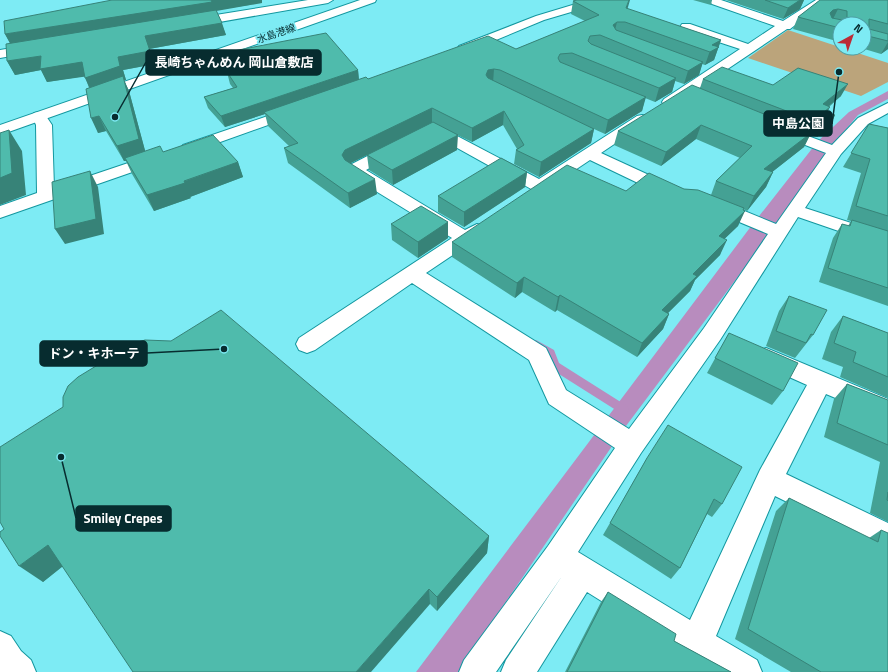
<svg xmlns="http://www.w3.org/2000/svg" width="888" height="672" font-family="'Titillium Web','Noto Sans JP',sans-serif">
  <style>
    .green { fill: #bba47b }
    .water { fill: #b88cbe }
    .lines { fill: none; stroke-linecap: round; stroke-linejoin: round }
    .stream { fill: #b88cbe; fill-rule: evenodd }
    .minor-casing { stroke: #13979f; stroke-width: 2 }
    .secondary-casing { stroke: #13979f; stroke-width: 2 }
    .minor { fill: #fff; fill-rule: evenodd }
    .secondary { fill: #fff; fill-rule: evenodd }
    .wall { fill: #44a194 }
    .shaded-wall { fill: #378378 }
    .building { fill: #4fbbac; stroke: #378378; fill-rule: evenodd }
    .labels { text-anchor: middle; stroke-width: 3.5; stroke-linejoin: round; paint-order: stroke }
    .far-street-label { font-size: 10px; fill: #072c2f; stroke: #7debf4 }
    .leader { fill: none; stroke: #072c2f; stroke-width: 1.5 }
    .callout-dot { fill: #072c2f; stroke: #7debf4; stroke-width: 1.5 }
    .callout { fill: #072c2f; stroke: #072c2f; stroke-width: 1.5 }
    .callout-label { font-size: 13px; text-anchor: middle; font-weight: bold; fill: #fff }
  </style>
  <rect width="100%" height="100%" fill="#7debf4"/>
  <path class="green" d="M788 30 888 63V82L861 96 748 58Z"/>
  <path class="water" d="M888 91V99L858 115 832 146 773 230 623 430 458 672H416L749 229 818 141 849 112Z"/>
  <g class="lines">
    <path class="stream" d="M536 340 554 350 559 363 627 406 629 409 627 412 623 414 619 412 551 369 546 355 532 347 531 344 532 341Z"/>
    <g class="minor-casing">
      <path id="minor" d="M308 0H333L328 3 191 27 187 25 185 23 187 21 191 19Z
        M589 0H606L605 2 544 20 467 52H459L457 49 459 46 536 16Z
        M712 0H721L783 21 816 0H828L790 29H787L674 105 669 106 664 105 662 102 664 99 740 49 682 30 680 27 682 24H690L748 44 775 26 712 4 710 2Z
        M36 44 40 45 42 48 40 51 0 58V50Z
        M888 103V113L868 124 841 154 805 208 888 235V248L798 217 720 340 641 453 578 552 690 620 760 470 807 385 758 363 755 357 758 351 766 348 888 399V420L826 394 786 474 888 523V552L775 496 716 636 757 660 762 672H715L587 592 537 672H501L506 660 562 576 496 672H459L464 660 548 546 615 448 549 404 529 360 412 283 315 350 307 353 299 350 296 344 299 338 452 238 348 174 346 170 348 166 389 145 395 143 401 145 403 148 401 151 366 170 465 230 477 224 484 226 486 230 484 234 426 273 546 348 566 390 629 429 704 328 768 234 708 209 705 205 708 201 714 200 720 201 776 224 826 153 774 133 771 130 774 127 779 125 784 127 832 145 858 118Z
        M294 107 299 108 301 111 299 114 195 151 189 153 183 151 181 148 183 145Z
        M39 112 44 113 52 125 54 188 152 155 158 153 164 155 166 158 164 161 0 218V206L37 193 36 125 32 116 34 113Z
        M642 115 647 116 649 119 647 122 601 153 675 187 678 191 675 195 669 196 663 195 590 160 551 186 547 187 545 190 539 191 533 190 432 134 426 133 423 130C427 124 432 124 438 126L539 179 637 116Z
        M0 631 11 636 21 651 31 660 36 672H0Z"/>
    </g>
    <g class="secondary-casing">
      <path id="secondary" d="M360 0H376L375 2 0 135V125Z"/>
    </g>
    <use href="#minor" class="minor"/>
    <use href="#secondary" class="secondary"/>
  </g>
  <path class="wall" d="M574 0 628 9 721 40 714 60 705 65 702 64 699 75 684 84 675 81 672 92 655 102 645 98 642 111 605 134 594 129 591 143 539 177 514 164 516 150 517 149 503 125 472 142 453 133 457 150 393 185 369 170 367 155 402 138 350 163 377 194 350 208 288 163 284 148 289 146 268 126 265 114 225 127 208 108 204 97 233 88 230 84 227 72 232 71 226 64 223 53 358 70 359 80 368 79 516 49 585 21 571 14 573 1H574Z
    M693 0H712L711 5Z
    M726 0H804L800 9 783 19Z
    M820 0H888V49L881 54 861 48H864V24L840 28V42L793 29 798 17Z
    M262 3 216 10 226 35 149 49 155 64 123 70 126 80H124L129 91 145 151 163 152 238 162 243 177 190 197 191 198 154 211 132 174 126 161H124L106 131 98 133 89 88 85 76 47 82 41 70 15 75 7 61 10 43 5 34Z
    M703 79 773 85 841 96 829 107 827 113 835 115 829 128 817 137 810 135 804 147 772 172H773L766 187 747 211 743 209 738 226 724 239 720 255 695 280 690 291 668 313 669 314 663 329 637 357 557 310 555 312 522 292 515 298 452 257V242L626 191 684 189 711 195 716 181 740 158 696 139 661 166 614 145 618 131 700 88Z
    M869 124 888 128V306L819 282 833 238 842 224 848 226 851 221 847 220 861 173 843 167Z
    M527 172 525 187 464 227 438 212V196Z
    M448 222V238L418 258 392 240 391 224Z
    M789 296 813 335 795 358 766 346 779 311Z
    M843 316 888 333V398L840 377 843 367 822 359 831 332Z
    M729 333 783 391 772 405 707 373Z
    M847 384 888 400V522L870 513 880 462 824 437 834 399Z
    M63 407 489 536 487 553 437 611 430 604 62 567 43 582 4 529Z
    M647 458 722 504 712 517 707 514 680 568 671 579 603 535 610 523Z
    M789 498 869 538 881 530 888 672H791L735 639 776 511Z
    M608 592 674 641 731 672H565L601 602Z"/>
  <path class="shaded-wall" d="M211 0H262V3L12 47 5 34Z
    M629 0H630L624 21 626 8Z
    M800 0H804L800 9 783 19 788 8Z
    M838 9 832 21 828 22 825 25 830 13 833 10Z
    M617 22 614 34 613 25Z
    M222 23 226 35 149 49 155 64 123 70 126 80H124L129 91 146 154 125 158 126 161H124L85 78 118 57 145 36Z
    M721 40 714 60 705 65 712 45Z
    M888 42V49L881 54Z
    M41 56 82 62 89 76 47 82 41 70 15 75 7 61Z
    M703 62 699 75 684 84 688 71Z
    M494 69 493 83 487 84 486 75 488 70Z
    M358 70 359 81 264 112 265 114 225 127 221 116Z
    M676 78 672 92 655 102 659 88Z
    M848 84 841 96 816 116 823 104Z
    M646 97 642 111 605 134 608 120Z
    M830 107 824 119V112Z
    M432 108V123L347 165 342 155 345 150Z
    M504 111 503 125 472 142V128Z
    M835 115 829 128 817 137 823 125Z
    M99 116 106 131 98 133 91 118Z
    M701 125 696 139 661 166 666 152Z
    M594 129 591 143 539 177 541 162Z
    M9 130 22 151 26 195 0 205V178Z
    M811 133 804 147 757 184 764 169Z
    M458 135 457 150 393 185 392 170Z
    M238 162 243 177 190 197 191 198 154 211 147 195Z
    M90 171 98 187 104 234 65 244 55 229Z
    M527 172 525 187 464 227V212Z
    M773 172 766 187 747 211 754 196Z
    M375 179 377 194 350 208 348 193Z
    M744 208 741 214 745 211 738 226 712 251 719 236Z
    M448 222V238L418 258V242Z
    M727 240 720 255 695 280 690 291 656 325 662 310 693 274Z
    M524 277 522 292 515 298 517 283Z
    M560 295 557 310 555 312 558 297Z
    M669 314 663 329 637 357 642 343Z
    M489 536 487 553 437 611V597Z
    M48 545 69 561 43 582 19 566Z
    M429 589 430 604 371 672H356Z"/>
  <path class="building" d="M112 0H211L212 2 5 34 4 21Z
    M577 0H629L626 8 721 40 712 45 719 47 710 52 625 22H617L613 25 616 30 703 62 688 71 600 35 590 36 588 41 591 44 676 78 659 88 572 53 560 54 558 58 560 62 646 97 608 120 500 70 494 69 488 70 486 75 488 78 594 129 541 162 516 150 524 145 504 111 472 128 432 108 345 150 342 155 345 160 375 179 348 193 284 148 298 143 264 112 366 77 368 79 488 36 516 49 599 15 573 1Z
    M765 0H800L788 8Z
    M820 0H888V24L869 19V29L888 34V41L864 35V24H840V28L798 17ZM838 9 847 11V21L832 18 830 13 833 10Z
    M216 10 222 23 145 36 150 51 118 57 120 66 85 78 82 62 40 69 41 56 7 61 6 44Z
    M326 33 358 70 221 116 204 97 237 87 227 72 238 70 223 53Z
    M722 67 773 85 798 68 848 84 823 104 830 107 824 112 835 115 823 125 703 79Z
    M123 76 139 139 117 146 99 116 91 118 86 89Z
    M692 85 811 133 764 169 773 172 754 196 716 181 752 146 701 125 666 152 618 131Z
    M433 122 458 135 392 170 367 155Z
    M869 124 888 128V216L856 206 870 159 851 153Z
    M9 130 12 173 0 178V133Z
    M213 135 238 162 184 181 185 183 147 195 125 158 160 146 163 152Z
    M501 158 527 172 464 212 438 196Z
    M567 165 626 191 649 173 684 189 698 190 744 208 743 210 745 211 719 236 727 240 693 274 697 276 662 310 669 314 642 343 560 295 558 297 524 277 517 283 452 242Z
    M90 171 96 219 55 229 52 182Z
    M421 206 448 222 418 242 391 224Z
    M852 220 888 231V288L828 268 842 224 850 226Z
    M789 296 827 310 813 335 811 334 806 343 776 331Z
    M221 310 489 536 437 597 429 589 356 672H133L48 545 19 566 0 536V532L4 529 0 522V447L63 407V397L68 386 78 377 132 344 145 340 171 341Z
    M843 316 888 333V377L853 362 856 352 834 343Z
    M729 333 798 363 783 391 715 358Z
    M847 384 888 400V445L837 423Z
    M668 425 742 467 722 504 714 499 680 568 610 523 647 458Z
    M888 492V501L887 500Z
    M789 498 878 542 881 530 888 533V672H821L748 629Z
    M608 592 676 634 674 641 731 672H567Z"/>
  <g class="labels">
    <g class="far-street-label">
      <text transform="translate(276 33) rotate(-19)" y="4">水島港線</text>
    </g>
  </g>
  <path class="leader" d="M115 117L146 62M839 72L832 124M224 349L147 353M61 457L76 518"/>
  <g class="callout-dot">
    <circle cx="115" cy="117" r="4"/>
    <circle cx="839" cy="72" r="4"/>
    <circle cx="224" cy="349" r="4"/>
    <circle cx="61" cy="457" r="4"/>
  </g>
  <g class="callout">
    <rect x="146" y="50" width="175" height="25" rx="4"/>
    <rect x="764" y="111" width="68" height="25" rx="4"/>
    <rect x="40" y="341" width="107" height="25" rx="4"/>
    <rect x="76" y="506" width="95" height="25" rx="4"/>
  </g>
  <g class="callout-label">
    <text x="234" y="67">長崎ちゃんめん 岡山倉敷店</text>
    <text x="798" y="128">中島公園</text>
    <text x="94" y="358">ドン・キホーテ</text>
    <text x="123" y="523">Smiley Crepes</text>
  </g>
  <g transform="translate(852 36) rotate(40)"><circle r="19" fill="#7debf4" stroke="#4e9fa5"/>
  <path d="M0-3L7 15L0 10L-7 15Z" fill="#bc2b36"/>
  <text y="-6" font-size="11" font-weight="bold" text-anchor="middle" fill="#072c2f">N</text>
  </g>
</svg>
